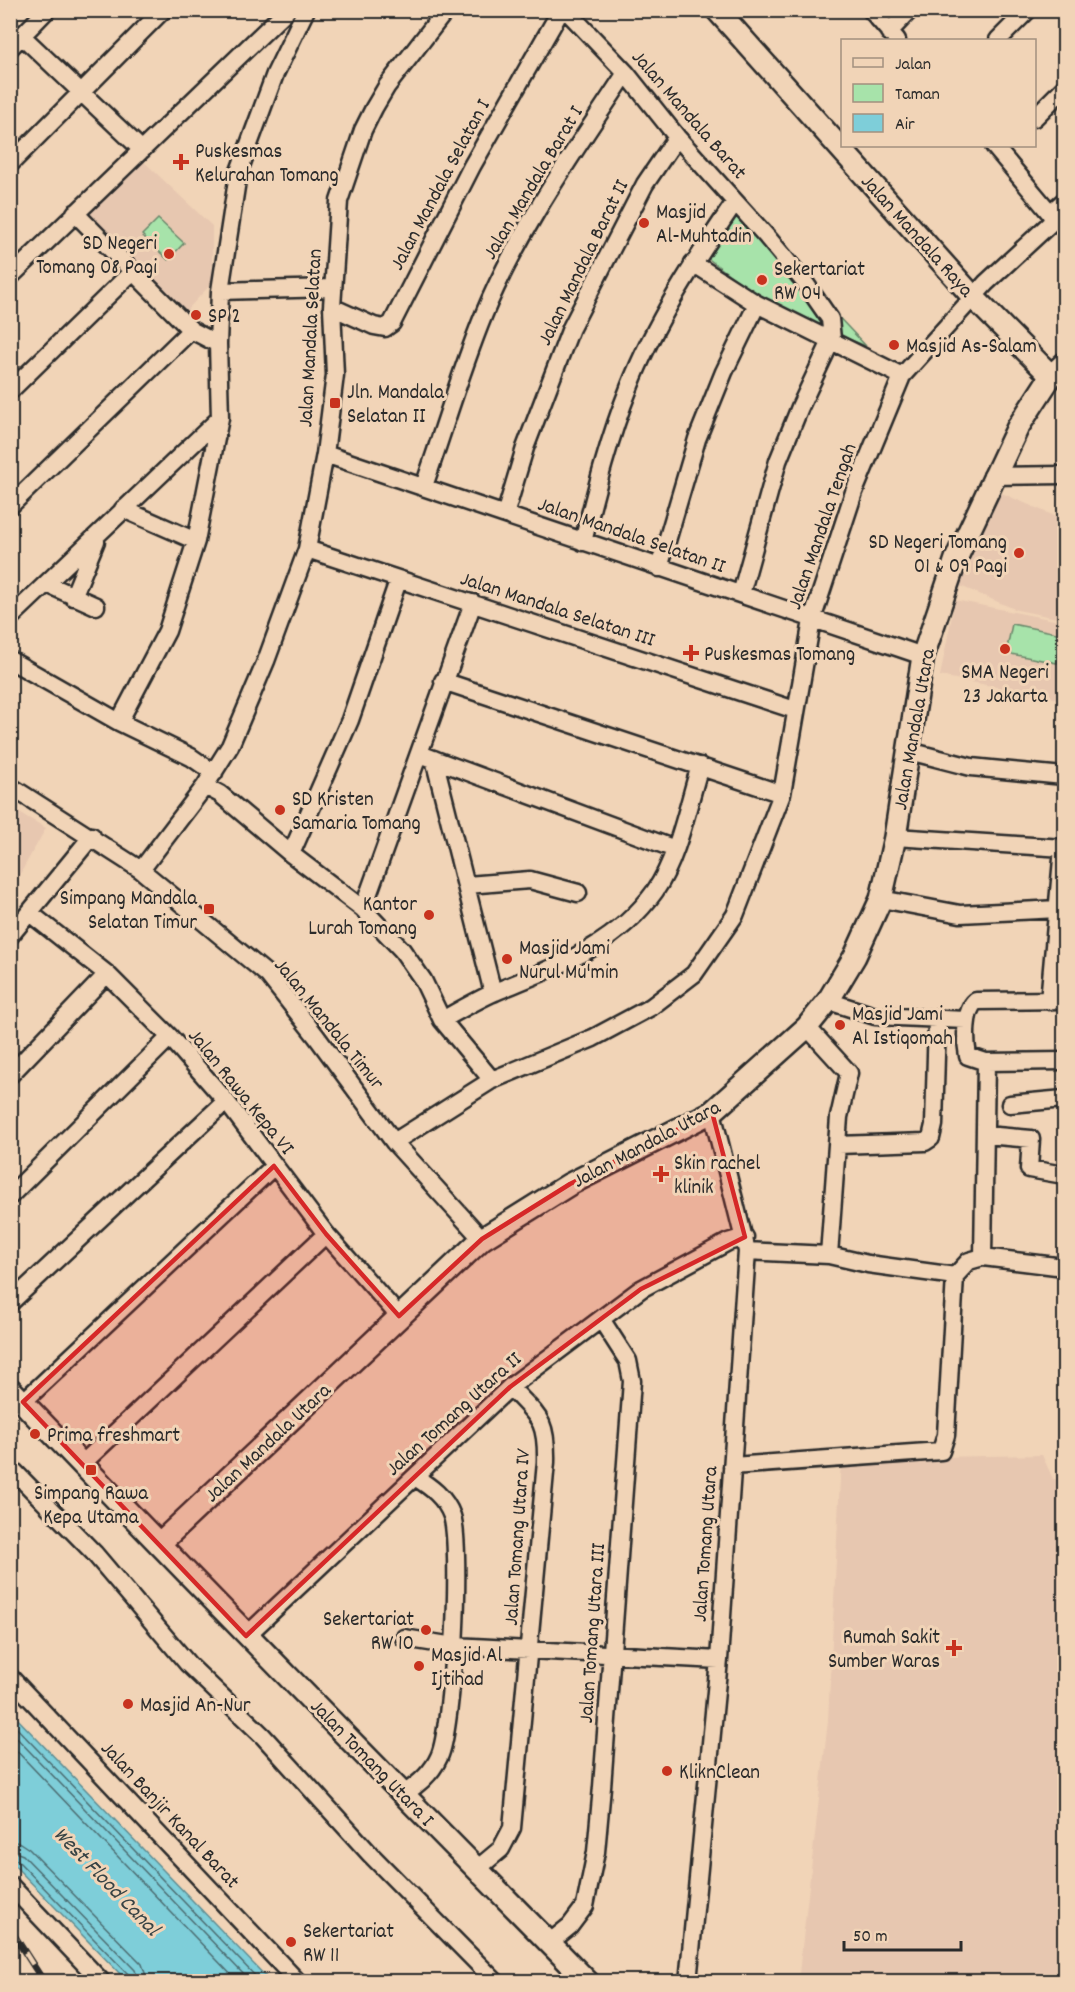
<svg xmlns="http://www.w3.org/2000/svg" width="1075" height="1992" font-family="Dekko,sans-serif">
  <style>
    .built { fill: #e7c7b0 }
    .green { fill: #a7e3aa; stroke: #69876a; stroke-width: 1.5 }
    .water { fill: #7eced9; stroke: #5d8d93; stroke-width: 1.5 }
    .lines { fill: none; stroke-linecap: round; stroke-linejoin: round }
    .shore { stroke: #4c6c71; stroke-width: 1.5 }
    .minor-casing { stroke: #2b2b2b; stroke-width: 21 }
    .tertiary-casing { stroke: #2b2b2b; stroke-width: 26 }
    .minor { stroke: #f1d4b7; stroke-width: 16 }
    .tertiary { stroke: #f1d4b7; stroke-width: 21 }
    .rail-casing { stroke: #2b2b2b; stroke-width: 7 }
    .rail { stroke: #f1d4b7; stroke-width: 4.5; stroke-dasharray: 14; stroke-linecap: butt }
    .marked { fill: #d62828; fill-opacity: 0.2; stroke: #d62828; stroke-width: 4.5; stroke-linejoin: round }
    .poi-dot { fill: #c8321e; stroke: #f1d4b7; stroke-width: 2 }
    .labels { text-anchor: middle; stroke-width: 6; stroke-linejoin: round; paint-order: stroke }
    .street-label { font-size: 21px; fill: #2b2b2b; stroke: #f1d4b7 }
    .poi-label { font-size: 21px; fill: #2b2b2b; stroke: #f1d4b7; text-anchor: start }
    .water-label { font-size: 22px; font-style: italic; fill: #374345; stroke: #f1d4b7 }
  </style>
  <rect width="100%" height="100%" fill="#f1d4b7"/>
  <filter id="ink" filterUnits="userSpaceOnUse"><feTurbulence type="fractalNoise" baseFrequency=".0167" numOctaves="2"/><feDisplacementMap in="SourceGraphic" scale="12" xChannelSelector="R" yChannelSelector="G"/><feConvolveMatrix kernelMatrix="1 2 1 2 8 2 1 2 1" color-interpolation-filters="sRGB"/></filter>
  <g filter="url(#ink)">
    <path class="built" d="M138 156 212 226V283L186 311 83 214Z
      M999 492 1064 520V601L1057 618 1017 610 958 585Z
      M955 600 1064 622V700L940 676Z
      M11 808 46 828 11 890Z
      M1042 1455 1053 1479 1064 1480V1981L798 1982 828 1721 841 1459Z"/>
    <path class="green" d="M740 213 866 346 821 328 754 293 702 254Z
      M158 219 184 243 168 260 142 235Z
      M1012 624 1062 634 1057 663 1006 653Z"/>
    <path class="water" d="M10 1712H11L270 1981H127L11 1862Z"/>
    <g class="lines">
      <path class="shore" d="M10 1721 261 1982
        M10 1731 251 1982
        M10 1744 238 1982
        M10 1841 20 1843 29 1849 142 1964 148 1982
        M10 1850 23 1855 135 1970 139 1982
        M10 1858 17 1860 129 1975 131 1982"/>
      <g class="minor-casing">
        <path id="minor" d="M566 10 626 73 677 137 767 237 803 280 830 319 832 339 800 407 778 461 741 594
          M871 10 897 40
          M889 32 910 10
          M22 36 142 150
          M998 40 1028 10
          M10 48 47 10
          M1034 118 1064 88
          M994 146 1050 213 1053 221
          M10 164 163 10
          M75 213 191 330 218 344
          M1050 213 1064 201
          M693 263 757 304 902 376
          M10 277 287 10
          M220 291 333 288
          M332 307 374 326 385 328 392 323 472 166 561 10
          M10 391 133 271
          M325 454 923 656
          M992 476 1064 475
          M424 486C444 429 461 370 484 314 520 227 575 151 626 73
          M10 506 191 330
          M123 509 196 541
          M505 515 525 448 571 328 645 184 677 137
          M583 542C596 490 609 438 629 388 654 323 696 259 735 202
          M307 549 795 710
          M659 568 697 439 724 372 757 304
          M47 584 96 606
          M73 597 96 541
          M10 618 220 418
          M10 660 119 722 191 757 214 773
          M443 681 782 794
          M119 722 167 631 196 541 220 418 218 344 220 291 238 174 275 74 306 10
          M909 751 971 767 1064 776
          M420 754 675 849
          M434 759 493 993
          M10 786 141 870 268 975 316 1036 394 1142 482 1239
          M205 786 220 794 291 854 363 909 402 950 423 980 442 1020 492 1080
          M895 837 1064 848
          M291 854 350 720 398 581
          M141 870 205 786 230 746 266 661 307 549 325 454 335 375 332 307 339 201 363 130 374 108 387 86 446 10
          M467 885 530 880 578 893
          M881 899 960 914 1058 909
          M363 909 473 603
          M31 914 107 974 170 1037 226 1101 326 1234 399 1316
          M10 936 92 836
          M828 1001 875 1016 966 1020
          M1049 1001 1063 848
          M442 1020C460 1010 477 1000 495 992 555 967 615 947 655 891 678 858 688 804 700 766
          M807 1027 849 1073 839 1117 829 1255
          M986 1062 1064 1061
          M10 1075 107 974
          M1010 1104 1064 1099
          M986 1135 1031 1139 1029 1169 1064 1175
          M394 1142 492 1080 593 1038 651 1007 694 974 735 915 782 794 812 620 854 492 902 376 986 283 1053 221 1064 216
          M838 1145 925 1142 931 1138 934 1125 937 1020
          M10 1196 170 1037
          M747 1251 829 1255 868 1264 955 1276
          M983 1257 986 1062 968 1056C965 1040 964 1011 976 1001L1064 1000
          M955 1276 969 1261 983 1257 1064 1267
          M10 1303 226 1101
          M23 1402 274 1166
          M82 1464 326 1234
          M732 1466 941 1451 946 1435 955 1276
          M10 1467 94 1553 188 1664 263 1736 370 1854 496 1982
          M246 1636 510 1387 641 1289 728 1242 745 1237
          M404 1638 454 1646 719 1660
          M10 1677 298 1982
          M405 1793C419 1784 432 1773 439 1757 453 1728 462 1547 452 1516 445 1497 431 1487 415 1477
          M477 1869 501 1849 512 1828 546 1462C547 1418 538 1417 510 1387
          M10 1885 102 1982
          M549 1943 570 1926 585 1906 596 1852 602 1787 632 1381 628 1361 601 1319
          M688 1982 719 1660 747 1251 712 1112"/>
      </g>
      <g class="tertiary-casing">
        <path id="tertiary" d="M717 10 974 298 1051 376
          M10 1389C201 1589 394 1785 588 1982
          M159 1544 482 1239 570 1184 712 1112 807 1027 828 1001 855 956 881 899 895 837 923 656 956 559 1018 427 1051 376 1064 364"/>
      </g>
      <use href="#minor" class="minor"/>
      <use href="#tertiary" class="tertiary"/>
      <g class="rail-casing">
        <path id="rail" d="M10 1929 44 1982"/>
      </g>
      <use href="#rail" class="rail"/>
    </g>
  </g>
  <path class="marked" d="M712 1112 745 1237 641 1289 510 1387 246 1636 23 1402 274 1166 326 1234 399 1316 482 1239 570 1184Z"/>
  <g class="poi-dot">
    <path d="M178 153h6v6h6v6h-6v6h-6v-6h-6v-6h6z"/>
    <circle cx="644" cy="223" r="6"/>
    <circle cx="169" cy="254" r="6"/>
    <circle cx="762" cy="280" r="6"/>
    <circle cx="196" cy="315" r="6"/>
    <circle cx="894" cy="345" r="6"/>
    <rect x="329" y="397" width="12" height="12" rx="3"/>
    <circle cx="1019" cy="553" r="6"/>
    <circle cx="1005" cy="649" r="6"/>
    <path d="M688 644h6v6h6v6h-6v6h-6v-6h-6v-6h6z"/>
    <circle cx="280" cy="810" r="6"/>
    <rect x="203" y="903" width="12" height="12" rx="3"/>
    <circle cx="429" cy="915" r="6"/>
    <circle cx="507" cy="959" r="6"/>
    <circle cx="840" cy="1025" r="6"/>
    <path d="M658 1165h6v6h6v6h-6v6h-6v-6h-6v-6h6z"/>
    <circle cx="35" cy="1434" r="6"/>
    <rect x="85" y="1464" width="12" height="12" rx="3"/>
    <circle cx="426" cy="1630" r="6"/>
    <path d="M951 1639h6v6h6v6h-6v6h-6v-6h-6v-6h6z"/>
    <circle cx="419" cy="1666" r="6"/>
    <circle cx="128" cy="1704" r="6"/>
    <circle cx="667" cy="1771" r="6"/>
    <circle cx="291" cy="1942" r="6"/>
  </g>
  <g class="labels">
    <g class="street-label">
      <text transform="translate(690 114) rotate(49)" y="7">Jalan Mandala Barat</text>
      <text transform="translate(532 182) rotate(-59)" y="7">Jalan Mandala Barat I</text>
      <text transform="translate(439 184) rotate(-62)" y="7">Jalan Mandala Selatan I</text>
      <text transform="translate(918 235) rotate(48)" y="7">Jalan Mandala Raya</text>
      <text transform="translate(582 262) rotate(-64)" y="7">Jalan Mandala Barat II</text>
      <text transform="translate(309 338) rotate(-87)" y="7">Jalan Mandala Selatan</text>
      <text transform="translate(821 526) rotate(-71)" y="7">Jalan Mandala Tengah</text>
      <text transform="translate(632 534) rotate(19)" y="7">Jalan Mandala Selatan II</text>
      <text transform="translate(558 608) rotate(18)" y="7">Jalan Mandala Selatan III</text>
      <text transform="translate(913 729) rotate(-80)" y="7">Jalan Mandala Utara</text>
      <text transform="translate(330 1023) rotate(51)" y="7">Jalan Mandala Timur</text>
      <text transform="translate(242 1091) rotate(51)" y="7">Jalan Rawa Kepa VI</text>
      <text transform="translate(646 1143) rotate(-28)" y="7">Jalan Mandala Utara</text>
      <text transform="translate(453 1413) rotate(-42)" y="7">Jalan Tomang Utara II</text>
      <text transform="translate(267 1442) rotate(-43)" y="7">Jalan Mandala Utara</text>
      <text transform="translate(516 1537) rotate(-86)" y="7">Jalan Tomang Utara IV</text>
      <text transform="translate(704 1544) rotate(-86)" y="7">Jalan Tomang Utara</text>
      <text transform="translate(591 1633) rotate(-86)" y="7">Jalan Tomang Utara III</text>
      <text transform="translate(373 1762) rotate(46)" y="7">Jalan Tomang Utara I</text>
      <text transform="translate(171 1814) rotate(47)" y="7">Jalan Banjir Kanal Barat</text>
    </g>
    <g class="poi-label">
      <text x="195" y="157">Puskesmas<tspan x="195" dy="24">Kelurahan Tomang</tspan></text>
      <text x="656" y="218">Masjid<tspan x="656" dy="24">Al-Muhtadin</tspan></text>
      <text x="157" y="249" text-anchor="end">SD Negeri<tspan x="157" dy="24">Tomang 08 Pagi</tspan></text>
      <text x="774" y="275">Sekertariat<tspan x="774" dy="24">RW 04</tspan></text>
      <text x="208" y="322">SP 2</text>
      <text x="906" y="352">Masjid As-Salam</text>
      <text x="347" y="398">Jln. Mandala<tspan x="347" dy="24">Selatan II</tspan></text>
      <text x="1007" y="548" text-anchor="end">SD Negeri Tomang<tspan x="1007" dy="24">01 &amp; 09 Pagi</tspan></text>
      <text x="704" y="660">Puskesmas Tomang</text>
      <text x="1005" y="678" text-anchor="middle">SMA Negeri<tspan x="1005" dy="24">23 Jakarta</tspan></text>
      <text x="292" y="805">SD Kristen<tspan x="292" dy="24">Samaria Tomang</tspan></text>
      <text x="197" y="904" text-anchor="end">Simpang Mandala<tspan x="197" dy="24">Selatan Timur</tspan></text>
      <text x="417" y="910" text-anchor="end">Kantor<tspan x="417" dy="24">Lurah Tomang</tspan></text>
      <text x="519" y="954">Masjid Jami<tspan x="519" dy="24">Nurul Mu'min</tspan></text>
      <text x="852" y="1020">Masjid Jami<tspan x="852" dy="24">Al Istiqomah</tspan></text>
      <text x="674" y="1169">Skin rachel<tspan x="674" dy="24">klinik</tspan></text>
      <text x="47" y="1441">Prima freshmart</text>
      <text x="91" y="1499" text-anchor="middle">Simpang Rawa<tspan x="91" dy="24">Kepa Utama</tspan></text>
      <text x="414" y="1625" text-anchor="end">Sekertariat<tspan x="414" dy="24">RW 10</tspan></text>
      <text x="940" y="1643" text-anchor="end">Rumah Sakit<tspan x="940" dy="24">Sumber Waras</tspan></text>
      <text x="431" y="1661">Masjid Al<tspan x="431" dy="24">Ijtihad</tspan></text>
      <text x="140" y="1711">Masjid An-Nur</text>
      <text x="679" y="1778">KliknClean</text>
      <text x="303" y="1937">Sekertariat<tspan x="303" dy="24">RW 11</tspan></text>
    </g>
    <g class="water-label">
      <text transform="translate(108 1880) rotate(46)" y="8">West Flood Canal</text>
    </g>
  </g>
  <rect width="1075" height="1992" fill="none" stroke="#f1d4b7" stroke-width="36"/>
  <rect x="18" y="18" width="1039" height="1956" fill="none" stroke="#2b2b2b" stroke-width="2" filter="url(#ink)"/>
  <rect x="841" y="39" width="195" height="108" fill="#f1d4b7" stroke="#a2907f" stroke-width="1.5"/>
  <rect x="853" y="58" width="30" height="9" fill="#f1d4b7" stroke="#a2907f" stroke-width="1.5"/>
  <text x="895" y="69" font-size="18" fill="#2b2b2b">Jalan</text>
  <rect x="853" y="84" width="30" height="18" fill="#a7e3aa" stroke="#a2907f" stroke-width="1.5"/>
  <text x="895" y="99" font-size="18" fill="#2b2b2b">Taman</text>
  <rect x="853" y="114" width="30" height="18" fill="#7eced9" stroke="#a2907f" stroke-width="1.5"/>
  <text x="895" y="129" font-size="18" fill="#2b2b2b">Air</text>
  <path d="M844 1941v9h117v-9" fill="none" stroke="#2b2b2b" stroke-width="3"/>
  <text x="853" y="1941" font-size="18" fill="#2b2b2b" stroke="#f1d4b7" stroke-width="4.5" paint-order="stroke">50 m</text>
</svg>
